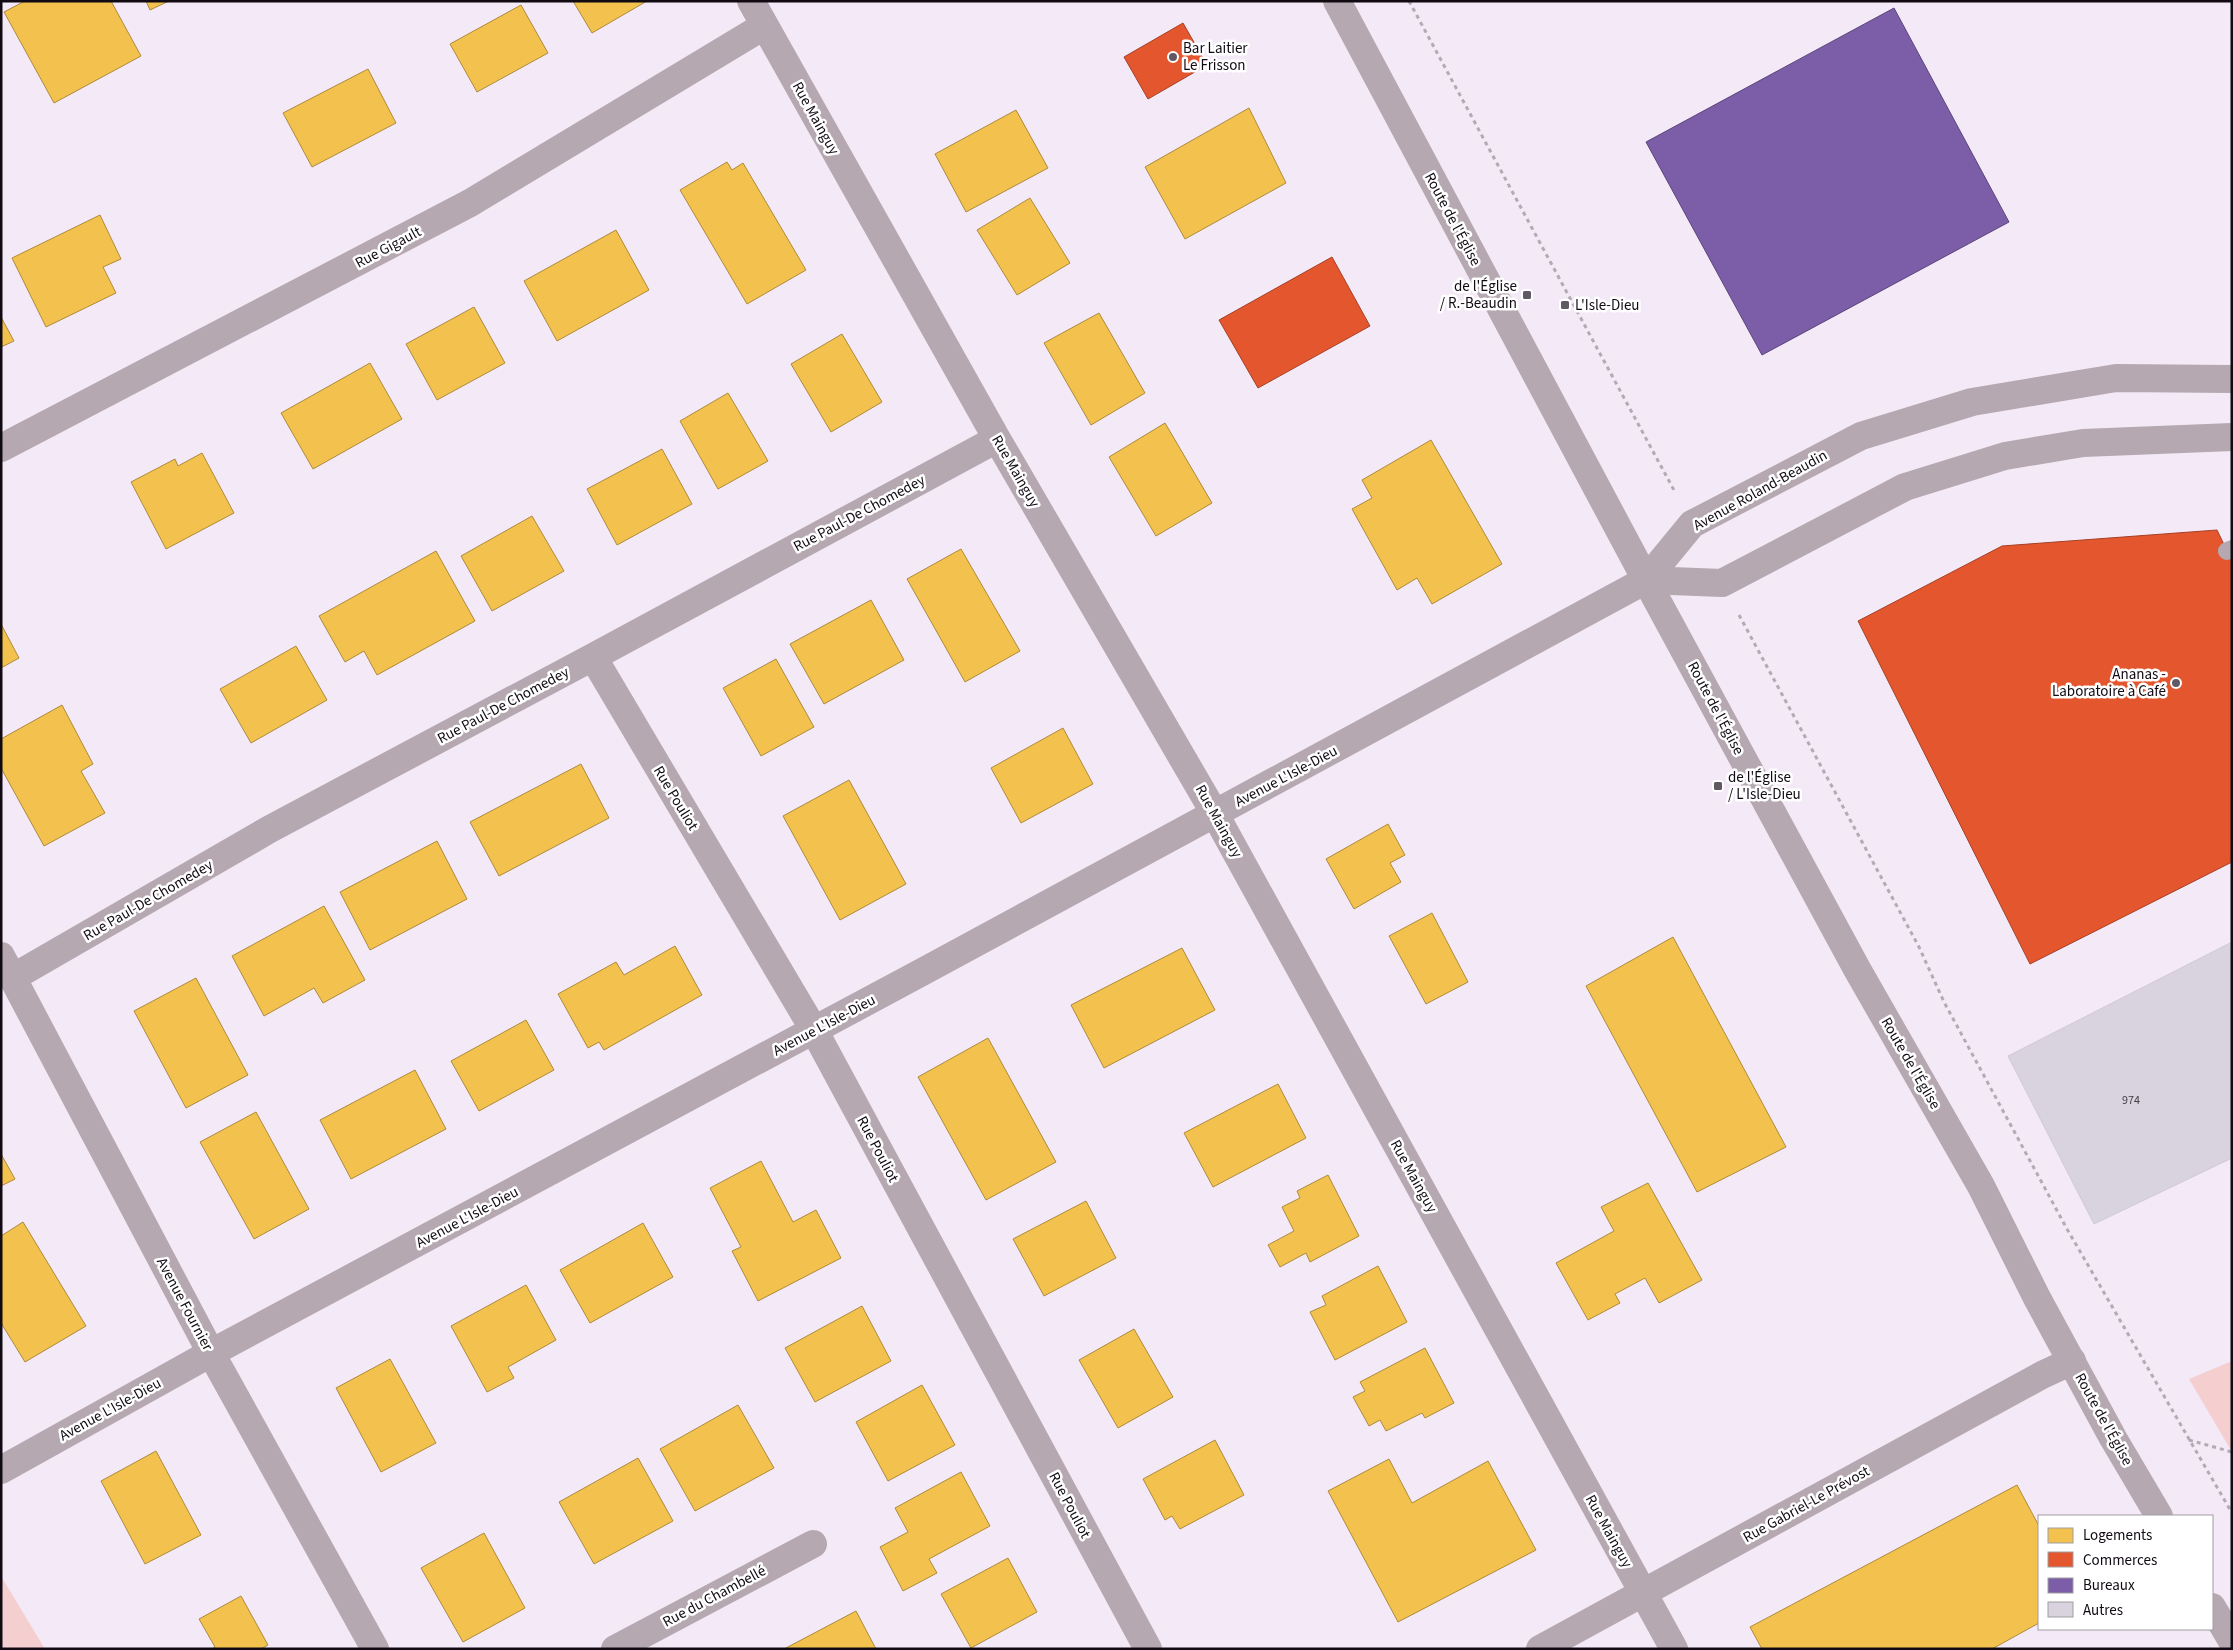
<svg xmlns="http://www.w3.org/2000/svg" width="2233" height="1650" font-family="'Source Sans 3',sans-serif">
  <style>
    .green { fill: #f5cfd0 }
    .homes { fill: #f2c14e; stroke: #ae8a3c }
    .shops { fill: #e4572e; stroke: #a54026 }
    .offices { fill: #7b5ea7; stroke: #5b457b }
    .building { fill: #d8d3df; stroke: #cfcad5 }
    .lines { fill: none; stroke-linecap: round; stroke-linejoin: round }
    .path { stroke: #b4aab2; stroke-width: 3; stroke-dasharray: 4 4; stroke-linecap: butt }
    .lane { stroke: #b6a8b0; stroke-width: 18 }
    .street { stroke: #b6a8b0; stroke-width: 28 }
    .secondary { stroke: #b5a8b0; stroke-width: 28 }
    .poi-dot { fill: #605863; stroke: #fff; stroke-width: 2 }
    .labels { text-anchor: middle; stroke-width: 5; stroke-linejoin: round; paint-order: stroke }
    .number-label { font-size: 12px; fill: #453e48 }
    .poi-label { font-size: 15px; fill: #110a13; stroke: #fff; text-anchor: start }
    .street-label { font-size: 15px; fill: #110a13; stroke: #fff }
  </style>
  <rect width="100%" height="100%" fill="#f4e9f7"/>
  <path class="green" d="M2232 1361V1452L2189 1379Z
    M1 1576 45 1649H1Z"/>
  <path class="homes" d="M25 1H111L141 56 54 103 4 12Z
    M146 1H169L150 10Z
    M573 1H647L592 33Z
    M521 5 548 53 477 92 450 44Z
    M368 69 396 123 312 167 283 113Z
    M1249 108 1286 183 1185 239 1145 167Z
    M1016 110 1048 168 966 212 935 154Z
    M727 162 732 170 743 163 806 270 747 304 680 190Z
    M1030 198 1070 263 1017 295 977 230Z
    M100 215 121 259 103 267 116 293 46 327 12 258Z
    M616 230 649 290 557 341 524 281Z
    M474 307 505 363 437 400 406 344Z
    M1099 313 1145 393 1091 425 1044 343Z
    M1 317 14 341 1 347Z
    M842 334 882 402 831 432 791 364Z
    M370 363 402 419 313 469 281 413Z
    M728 393 768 461 718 489 680 421Z
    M1165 423 1212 503 1156 536 1109 457Z
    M1431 440 1502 564 1432 604 1417 578 1397 590 1352 509 1372 498 1362 480Z
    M662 449 692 504 617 545 587 489Z
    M202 453 234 513 166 549 131 482 175 459 178 466Z
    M532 516 564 571 492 611 461 556Z
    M961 549 1020 651 965 682 907 579Z
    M436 551 475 621 377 675 364 651 345 662 319 616Z
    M871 600 904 660 824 704 790 644Z
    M1 624 19 658 1 668Z
    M296 646 327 700 251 743 220 689Z
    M776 659 814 727 761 756 723 688Z
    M62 705 93 764 81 771 105 813 44 846 1 768V739Z
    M1063 728 1093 784 1021 823 991 768Z
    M581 764 609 818 499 876 470 822Z
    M849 780 906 884 840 920 783 816Z
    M1388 824 1405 855 1390 863 1401 882 1354 909 1326 859Z
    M437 841 467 899 370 950 340 892Z
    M324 906 365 980 323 1003 314 988 264 1016 232 956Z
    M1432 913 1468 982 1426 1004 1389 936Z
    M1673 937 1786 1147 1697 1192 1586 986Z
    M675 946 702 995 604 1050 599 1042 588 1048 558 994 616 962 624 975Z
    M1182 948 1215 1010 1104 1068 1071 1005Z
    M196 978 248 1075 186 1108 134 1011Z
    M526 1020 554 1070 479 1111 451 1061Z
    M988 1038 1056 1162 986 1200 918 1077Z
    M415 1070 446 1129 351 1179 320 1120Z
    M1278 1084 1306 1138 1213 1187 1184 1133Z
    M256 1112 309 1209 254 1239 200 1142Z
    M1 1154 15 1179 1 1186Z
    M761 1161 793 1222 816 1210 841 1258 758 1301 732 1251 741 1247 710 1188Z
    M1328 1175 1359 1236 1310 1262 1306 1253 1280 1267 1268 1245 1294 1231 1282 1207 1300 1198 1297 1191Z
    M1648 1183 1702 1280 1659 1303 1645 1278 1615 1294 1620 1303 1588 1320 1556 1263 1614 1231 1601 1207Z
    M1086 1201 1116 1258 1044 1296 1013 1239Z
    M23 1222 86 1326 25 1362 1 1323V1236Z
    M643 1223 673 1277 590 1323 560 1270Z
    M1378 1266 1407 1322 1335 1360 1310 1312 1326 1305 1322 1296Z
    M526 1285 556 1340 508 1367 514 1378 487 1392 451 1326Z
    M862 1306 891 1361 815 1402 785 1348Z
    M1134 1329 1173 1397 1118 1428 1079 1360Z
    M1425 1348 1454 1403 1425 1418 1422 1413 1386 1431 1380 1420 1369 1426 1353 1397 1365 1391 1360 1382Z
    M390 1359 436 1443 381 1472 336 1388Z
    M922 1385 955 1445 888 1481 856 1422Z
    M738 1405 774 1468 695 1511 660 1449Z
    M1215 1440 1244 1495 1180 1529 1172 1516 1165 1520 1143 1479Z
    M156 1451 201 1535 145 1564 101 1481Z
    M638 1458 673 1521 594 1564 559 1502Z
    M1389 1459 1412 1503 1488 1461 1536 1550 1398 1622 1328 1491Z
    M961 1472 990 1526 929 1559 937 1573 903 1591 880 1547 908 1532 895 1508Z
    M2017 1485 2039 1526V1623L1992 1649H1762L1750 1627Z
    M484 1533 525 1608 463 1642 421 1568Z
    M1008 1558 1037 1612 971 1648 941 1594Z
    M241 1596 268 1645 261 1649H212L215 1647 199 1619Z
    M856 1611 876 1649H784Z"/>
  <path class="shops" d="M1183 23 1207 65 1148 99 1124 57Z
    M1332 257 1370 326 1258 388 1219 320Z
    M2217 530 2232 561V862L2030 964 1858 621 2002 546Z"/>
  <path class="offices" d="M1894 8 2009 222 1762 355 1646 142Z"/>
  <path class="building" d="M2232 942V1158L2094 1224 2008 1056Z"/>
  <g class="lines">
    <path class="path" d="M1409 1 1675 492
      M1739 615 1919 947 1944 1002 2067 1229 2232 1513
      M2189 1440 2232 1452"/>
    <path class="lane" d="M2227 551 2232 549"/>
    <path class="street" d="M751 1 997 439 1215 814 1674 1649
      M1 448 470 203 764 26
      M593 657 814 1030 1148 1649
      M1 956 211 1353 375 1649
      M12 978 270 829 593 657 997 439
      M1 1470 211 1353 924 971 1646 580
      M615 1649 813 1544
      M1540 1649 2042 1375 2072 1361"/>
    <path class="secondary" d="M1337 1 1646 580 1857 969 1981 1186 2037 1298 2113 1438 2159 1516
      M1646 580 1692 524 1861 436 1972 402 2116 378 2232 379
      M1646 580 1722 583 1905 487 2005 456 2083 443 2232 437
      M2212 1607 2232 1641"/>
  </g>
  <g class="poi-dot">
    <circle cx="1173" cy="57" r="5"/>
    <rect x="1522" y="290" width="10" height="10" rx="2.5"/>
    <rect x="1560" y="300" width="10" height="10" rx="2.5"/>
    <circle cx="2176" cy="683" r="5"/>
    <rect x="1713" y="781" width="10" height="10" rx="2.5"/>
  </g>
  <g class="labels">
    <g class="number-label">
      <text x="2131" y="1104">974</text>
    </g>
    <g class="poi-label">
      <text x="1183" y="53">Bar Laitier<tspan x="1183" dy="17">Le Frisson</tspan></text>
      <text x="1517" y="291" text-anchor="end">de l'Église<tspan x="1517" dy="17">/ R.-Beaudin</tspan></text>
      <text x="1575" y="310">L'Isle-Dieu</text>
      <text x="2166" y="679" text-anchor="end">Ananas -<tspan x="2166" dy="17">Laboratoire à Café</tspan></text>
      <text x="1728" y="782">de l'Église<tspan x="1728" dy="17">/ L'Isle-Dieu</tspan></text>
    </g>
    <g class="street-label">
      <text transform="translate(816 118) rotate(61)" y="5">Rue Mainguy</text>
      <text transform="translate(1453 219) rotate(62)" y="5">Route de l'Église</text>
      <text transform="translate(388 247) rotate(-28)" y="5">Rue Gigault</text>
      <text transform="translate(1016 471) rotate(60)" y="5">Rue Mainguy</text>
      <text transform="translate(1760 490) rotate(-29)" y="5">Avenue Roland-Beaudin</text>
      <text transform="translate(859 513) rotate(-28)" y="5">Rue Paul-De Chomedey</text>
      <text transform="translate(503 705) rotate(-28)" y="5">Rue Paul-De Chomedey</text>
      <text transform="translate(1716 708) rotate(62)" y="5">Route de l'Église</text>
      <text transform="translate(1286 776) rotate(-28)" y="5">Avenue L'Isle-Dieu</text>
      <text transform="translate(676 798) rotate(59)" y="5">Rue Pouliot</text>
      <text transform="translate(1219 821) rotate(61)" y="5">Rue Mainguy</text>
      <text transform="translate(148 900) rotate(-30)" y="5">Rue Paul-De Chomedey</text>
      <text transform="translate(824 1025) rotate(-28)" y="5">Avenue L'Isle-Dieu</text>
      <text transform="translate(1911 1063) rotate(60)" y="5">Route de l'Église</text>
      <text transform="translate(878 1149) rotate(62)" y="5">Rue Pouliot</text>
      <text transform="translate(1414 1176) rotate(61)" y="5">Rue Mainguy</text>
      <text transform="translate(467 1217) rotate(-28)" y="5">Avenue L'Isle-Dieu</text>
      <text transform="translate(185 1304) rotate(62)" y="5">Avenue Fournier</text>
      <text transform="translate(110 1409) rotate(-29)" y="5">Avenue L'Isle-Dieu</text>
      <text transform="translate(2104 1419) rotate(61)" y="5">Route de l'Église</text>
      <text transform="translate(1806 1504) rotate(-29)" y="5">Rue Gabriel-Le Prévost</text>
      <text transform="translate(1070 1505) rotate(62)" y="5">Rue Pouliot</text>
      <text transform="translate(1609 1531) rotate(61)" y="5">Rue Mainguy</text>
      <text transform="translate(714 1596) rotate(-28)" y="5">Rue du Chambellé</text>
    </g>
  </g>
  <rect width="2233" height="1650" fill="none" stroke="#110a13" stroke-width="5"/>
  <rect x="2038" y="1515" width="175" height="115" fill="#ffffff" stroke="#a09da1"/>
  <rect x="2048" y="1528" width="25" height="15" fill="#f2c14e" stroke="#a09da1"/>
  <text x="2083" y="1540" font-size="15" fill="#110a13">Logements</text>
  <rect x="2048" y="1552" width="25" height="15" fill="#e4572e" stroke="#a09da1"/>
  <text x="2083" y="1565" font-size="15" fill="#110a13">Commerces</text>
  <rect x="2048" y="1578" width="25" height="15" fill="#7b5ea7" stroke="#a09da1"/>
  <text x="2083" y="1590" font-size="15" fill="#110a13">Bureaux</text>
  <rect x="2048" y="1602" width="25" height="15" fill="#d8d3df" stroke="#a09da1"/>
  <text x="2083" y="1615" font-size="15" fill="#110a13">Autres</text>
</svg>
